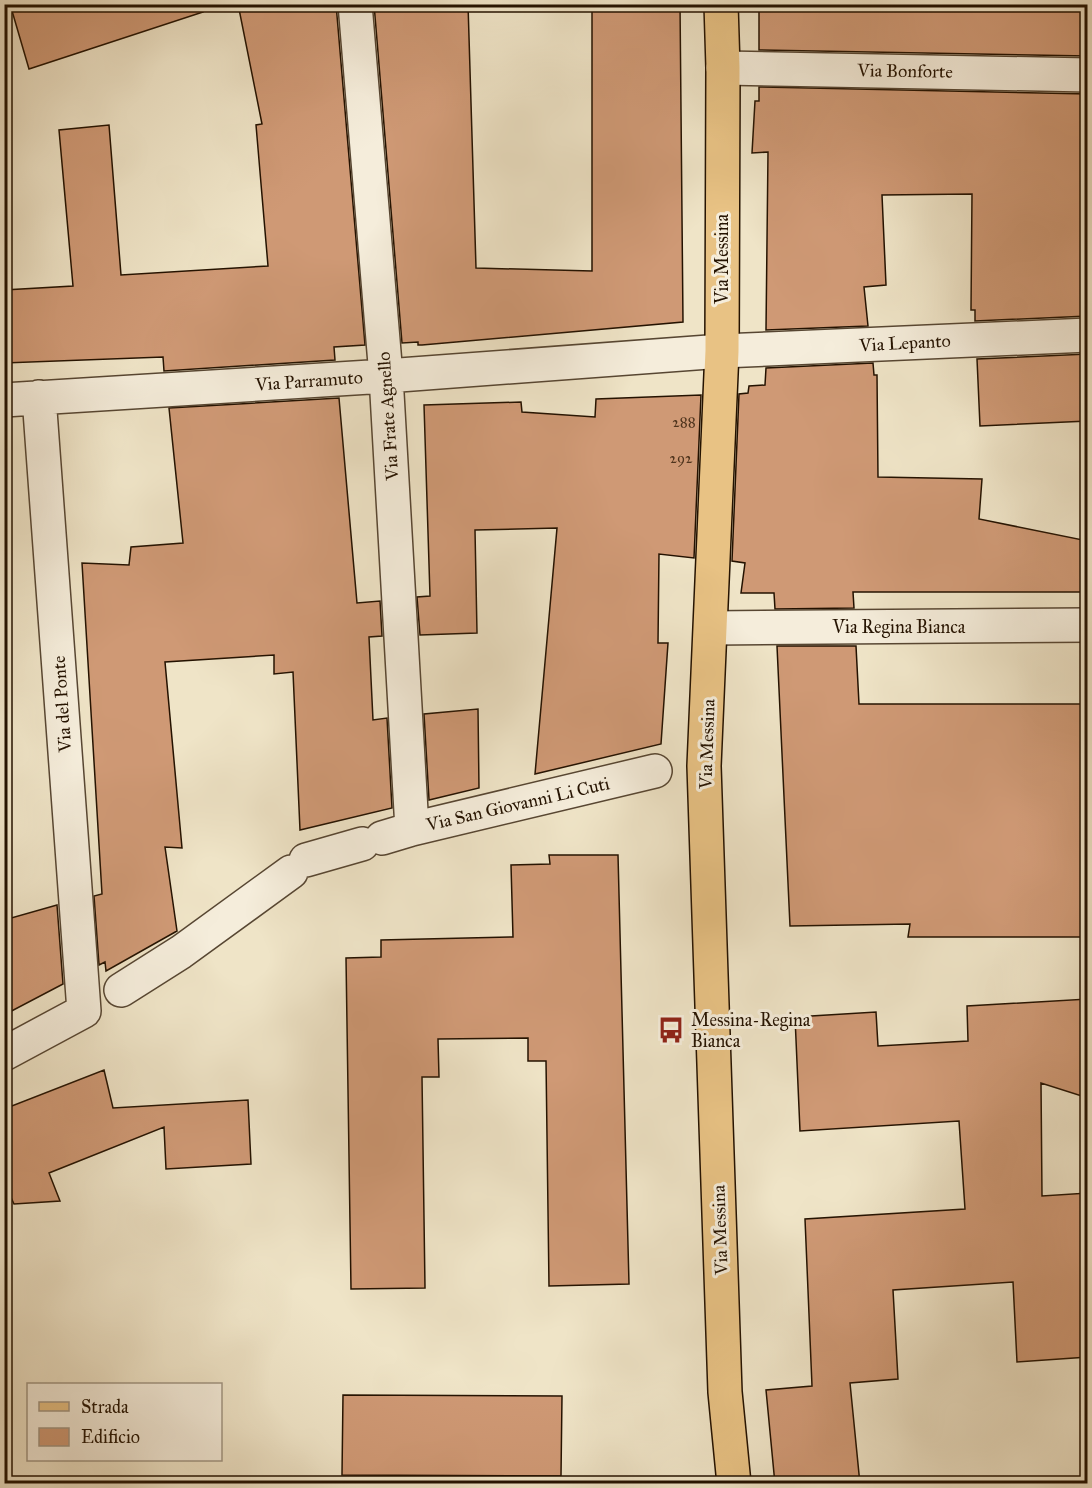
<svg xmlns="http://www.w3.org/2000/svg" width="1092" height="1488" font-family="'IM FELL Great Primer',serif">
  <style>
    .building { fill: #cf9975; stroke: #241200; stroke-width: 1.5 }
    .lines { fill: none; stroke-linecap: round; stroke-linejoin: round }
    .minor-casing { stroke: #574632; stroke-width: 36 }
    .major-casing { stroke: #241200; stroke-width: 36 }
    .minor { stroke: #f5eddb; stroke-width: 33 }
    .major { stroke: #e8c284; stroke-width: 33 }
    .labels { text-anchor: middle; stroke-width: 6; stroke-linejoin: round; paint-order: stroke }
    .number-label { font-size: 15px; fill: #4f341d }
    .street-label { font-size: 18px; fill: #241200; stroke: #f5eddb }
    .poi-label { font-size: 18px; fill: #241200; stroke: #f5eddb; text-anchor: start }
  </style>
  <rect width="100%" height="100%" fill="#efe4c7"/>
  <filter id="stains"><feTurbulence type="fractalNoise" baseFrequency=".00333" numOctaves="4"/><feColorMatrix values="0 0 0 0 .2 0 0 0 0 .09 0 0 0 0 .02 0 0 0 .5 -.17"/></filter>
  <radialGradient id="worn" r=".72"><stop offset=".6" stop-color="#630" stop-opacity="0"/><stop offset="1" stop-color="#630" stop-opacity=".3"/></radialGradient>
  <path class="building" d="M10 4H201L203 12 29 69Z
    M238 4H336L365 345 334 347 335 360 164 371 163 357 4 363V290L73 286 59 130 109 125 121 275 268 266 256 125 262 124Z
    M374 4H468L476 268 592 271V4H680L683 322 422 345H418V342L402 343Z
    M759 4H1088V56L759 50Z
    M759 87 1088 94V316L975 321V310H971L972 194 882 195 886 285 864 287 868 326 766 330 768 152 752 153 755 101H759Z
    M1088 354V421L980 426 977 359Z
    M873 363 874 375H877L878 477 982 479 979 519 1088 541V592H853L854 608 775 609 774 593H741L745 563 732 561 739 394 748 393 749 386 765 385 766 368Z
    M701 395 694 558 659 554 658 643H668L661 744 535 774 557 528 475 530 477 633 420 635 417 597 430 596 424 405 521 402 522 412 595 417 596 399Z
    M339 398 357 603 380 601 382 636 369 637 373 720 387 718 392 808 300 830 293 672 274 674V655L165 662 182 848 165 847 177 931 106 971 105 962 99 965 94 896 102 894 82 563 129 565 131 547 183 543 169 408Z
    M777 646H856L859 704H1088V937H908L910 924 790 926Z
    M478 709 479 788 429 800 424 714Z
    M549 855H618L629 1284 549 1286 546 1061H528V1038L438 1039 439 1077H422L425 1288 351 1289 346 958 381 957V940L513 937 511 865 550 864Z
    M57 905 63 984 4 1015V920Z
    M1088 999V1098L1041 1083 1042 1196 1088 1193V1357L1017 1362 1013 1282 893 1290 898 1379 850 1383 860 1484H775L766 1390 812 1386 805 1219 965 1209 959 1121 800 1131 795 1017 876 1012 878 1046 968 1041 967 1006Z
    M104 1070 113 1108 248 1100 251 1164 166 1169 164 1127 49 1173 60 1201 14 1204 4 1182V1109Z
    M343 1395 562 1396 561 1476 342 1475Z"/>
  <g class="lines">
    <g class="minor-casing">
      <path id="minor" d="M355 4 386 376 412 829
        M723 68 1088 75
        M4 400 386 376 722 351 1088 335
        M711 628 1088 625
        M382 838 412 829 655 771
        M306 860 362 844
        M121 990 181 952 291 872
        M4 1054 84 1011 39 397"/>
    </g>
    <g class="major-casing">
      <path id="major" d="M721 4 723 68 722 351 704 766 725 1392 734 1484"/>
    </g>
    <use href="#minor" class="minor"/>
    <use href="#major" class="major"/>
  </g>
  <defs>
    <g id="bus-bare" transform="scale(2.07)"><path d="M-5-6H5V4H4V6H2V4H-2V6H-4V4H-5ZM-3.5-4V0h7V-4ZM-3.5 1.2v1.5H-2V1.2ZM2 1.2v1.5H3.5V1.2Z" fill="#8f2418" stroke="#f5eddb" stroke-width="2.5" paint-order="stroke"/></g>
  </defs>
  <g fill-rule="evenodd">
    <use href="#bus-bare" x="671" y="1030"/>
  </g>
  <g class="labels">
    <g class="number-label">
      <text x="684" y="427">288</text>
      <text x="681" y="463">292</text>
    </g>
    <g class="street-label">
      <text transform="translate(905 71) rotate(1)" y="6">Via Bonforte</text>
      <text transform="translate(722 259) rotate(-90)" y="6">Via Messina</text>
      <text transform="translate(905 343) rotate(-3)" y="6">Via Lepanto</text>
      <text transform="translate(309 381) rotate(-4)" y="6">Via Parramuto</text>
      <text transform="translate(388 416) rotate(-94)" y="6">Via Frate Agnello</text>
      <text x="899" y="633">Via Regina Bianca</text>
      <text transform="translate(62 704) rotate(-94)" y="6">Via del Ponte</text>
      <text transform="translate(707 744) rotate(-88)" y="6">Via Messina</text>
      <text transform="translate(518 804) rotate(-13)" y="6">Via San Giovanni Li Cuti</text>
      <text transform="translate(720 1230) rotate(-92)" y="6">Via Messina</text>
    </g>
    <g class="poi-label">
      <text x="691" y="1026">Messina-Regina<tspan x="691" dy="21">Bianca</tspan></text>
    </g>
  </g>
  <rect width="1092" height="1488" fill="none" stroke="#efe4c7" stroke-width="24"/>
  <rect x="6" y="6" width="1080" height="1476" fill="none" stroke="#241200" stroke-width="3"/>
  <rect x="12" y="12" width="1068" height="1464" fill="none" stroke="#241200" stroke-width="1.5"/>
  <rect x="27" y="1383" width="195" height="78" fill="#f5eddb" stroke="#a19583" stroke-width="1.5"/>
  <rect x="39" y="1402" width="30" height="9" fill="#e8c284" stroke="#a19583" stroke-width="1.5"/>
  <text x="81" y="1413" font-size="18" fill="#241200">Strada</text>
  <rect x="39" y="1428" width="30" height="18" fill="#cf9975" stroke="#a19583" stroke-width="1.5"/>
  <text x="81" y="1443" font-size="18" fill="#241200">Edificio</text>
  <rect width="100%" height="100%" filter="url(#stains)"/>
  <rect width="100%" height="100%" fill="url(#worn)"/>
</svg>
